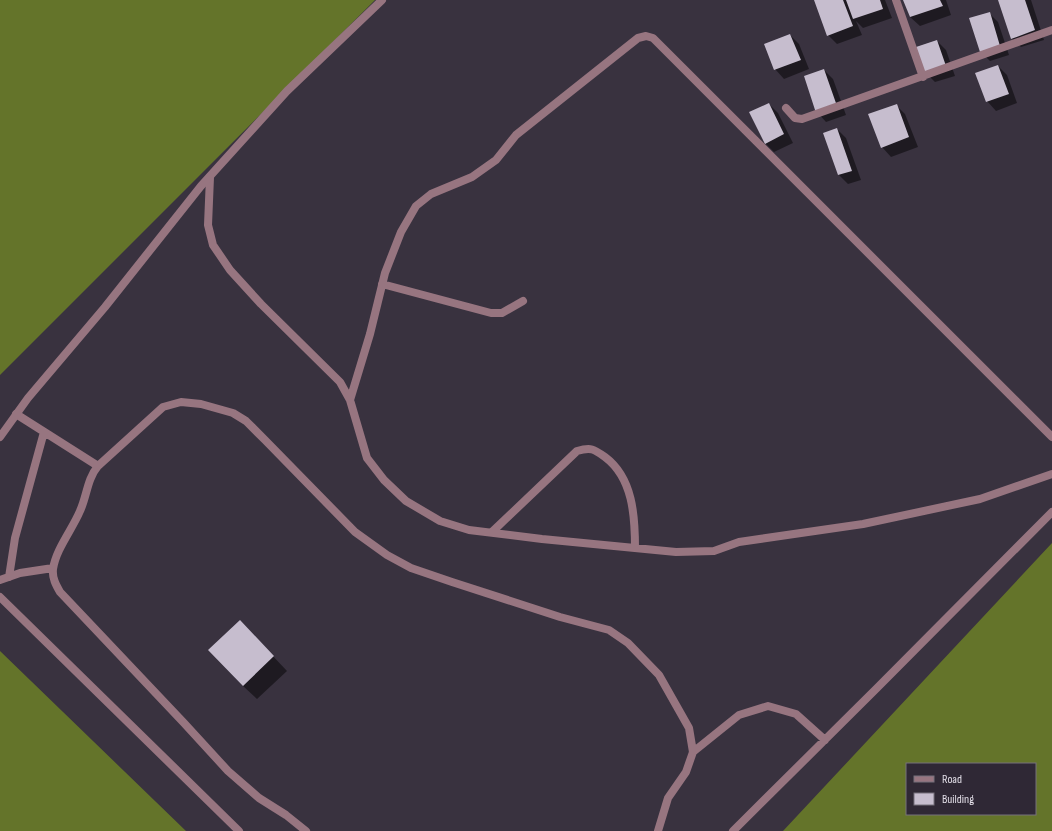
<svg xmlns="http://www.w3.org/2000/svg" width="1052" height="831" font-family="'Sofia Sans Condensed',sans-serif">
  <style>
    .forest { fill: #64742a; fill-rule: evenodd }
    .shadow { fill: #0007 }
    .building { fill: #c6bdce }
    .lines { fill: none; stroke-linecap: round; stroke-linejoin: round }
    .lane { stroke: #977580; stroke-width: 8 }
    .street { stroke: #977580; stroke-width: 8 }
  </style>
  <rect width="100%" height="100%" fill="#39323f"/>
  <path class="forest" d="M0 0H375L0 375Z
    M1052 543V831H783ZM907 764H1035V814H907Z
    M0 651 186 831H0Z"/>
  <path class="shadow" d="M815 0H885L892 18 863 28 856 21 862 35 837 44 828 35Z
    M904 0H946L951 15 920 26 910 17Z
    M999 0H1031L1044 40 1021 47 1011 38Z
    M989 13 998 22 1009 55 990 61 981 52Z
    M790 35 799 44 809 69 784 79 775 69Z
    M937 41 946 50 955 76 935 82 926 73Z
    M998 66 1007 75 1017 103 996 111 987 101Z
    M824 70 833 79 846 115 826 122 817 112Z
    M769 104 778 113 793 143 774 152 765 143Z
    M896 105 905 114 918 147 891 157 882 147Z
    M837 129 846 138 861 180 848 184 839 175 825 133Z
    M254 636 287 671 257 699 243 686Z"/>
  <path class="building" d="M814 0H843L853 26 827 36Z
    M846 0H880L883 9 853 19Z
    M903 0H940L943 6 910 17Z
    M998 0H1025L1035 30 1011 39Z
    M990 12 1000 46 980 52 969 18Z
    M790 34 801 60 774 70 764 44Z
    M937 40 946 66 925 74 916 47Z
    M998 65 1009 94 986 102 975 73Z
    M824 69 837 106 816 113 804 76Z
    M769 103 784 134 765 144 749 112Z
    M897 104 909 137 881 148 868 114Z
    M837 128 852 171 838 175 823 133Z
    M240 620 274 656 243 686 208 650Z"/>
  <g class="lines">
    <path class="lane" d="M210 177 208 225 213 245 230 270 261 304 340 382 350 400 367 458 384 480 406 501 440 521 469 530 542 539 676 552 714 551 739 542 863 524 980 499 1052 474
      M382 284 491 313H502L523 301
      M350 400 370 334 385 273 401 232 416 206 431 194 472 177 496 160 516 135 638 38 646 36 653 38 1052 437
      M16 414 98 466 163 407 181 402 201 404 233 413 246 421 265 440 355 532 387 555 411 568 452 582 560 617 609 630 628 643 659 675 689 728 693 752 686 772 668 798 658 831
      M98 466C87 479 87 496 80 511 72 530 56 549 53 569 52 578 56 585 60 592L184 723 228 771 259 798 286 815 306 831
      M492 532 577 451C591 447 594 449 605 457 633 478 635 516 635 548
      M9 577 15 538 44 432
      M0 580 20 573 53 568
      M0 597 239 831
      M693 752 739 715 768 706 796 714 825 740
      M733 831 877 688 1052 512"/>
    <path class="street" d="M896 0 923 77
      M786 108 795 118 802 119 1052 30
      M0 437 28 398 105 307 201 186 287 91 382 0"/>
  </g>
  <rect x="906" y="763" width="130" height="52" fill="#2f2835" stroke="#77717c"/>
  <rect x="914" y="776" width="20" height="6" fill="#977580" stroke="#77717c"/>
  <text x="942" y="783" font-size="12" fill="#e2dee7">Road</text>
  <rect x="914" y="793" width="20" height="12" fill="#c6bdce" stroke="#77717c"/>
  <text x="942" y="803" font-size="12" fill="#e2dee7">Building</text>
</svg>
